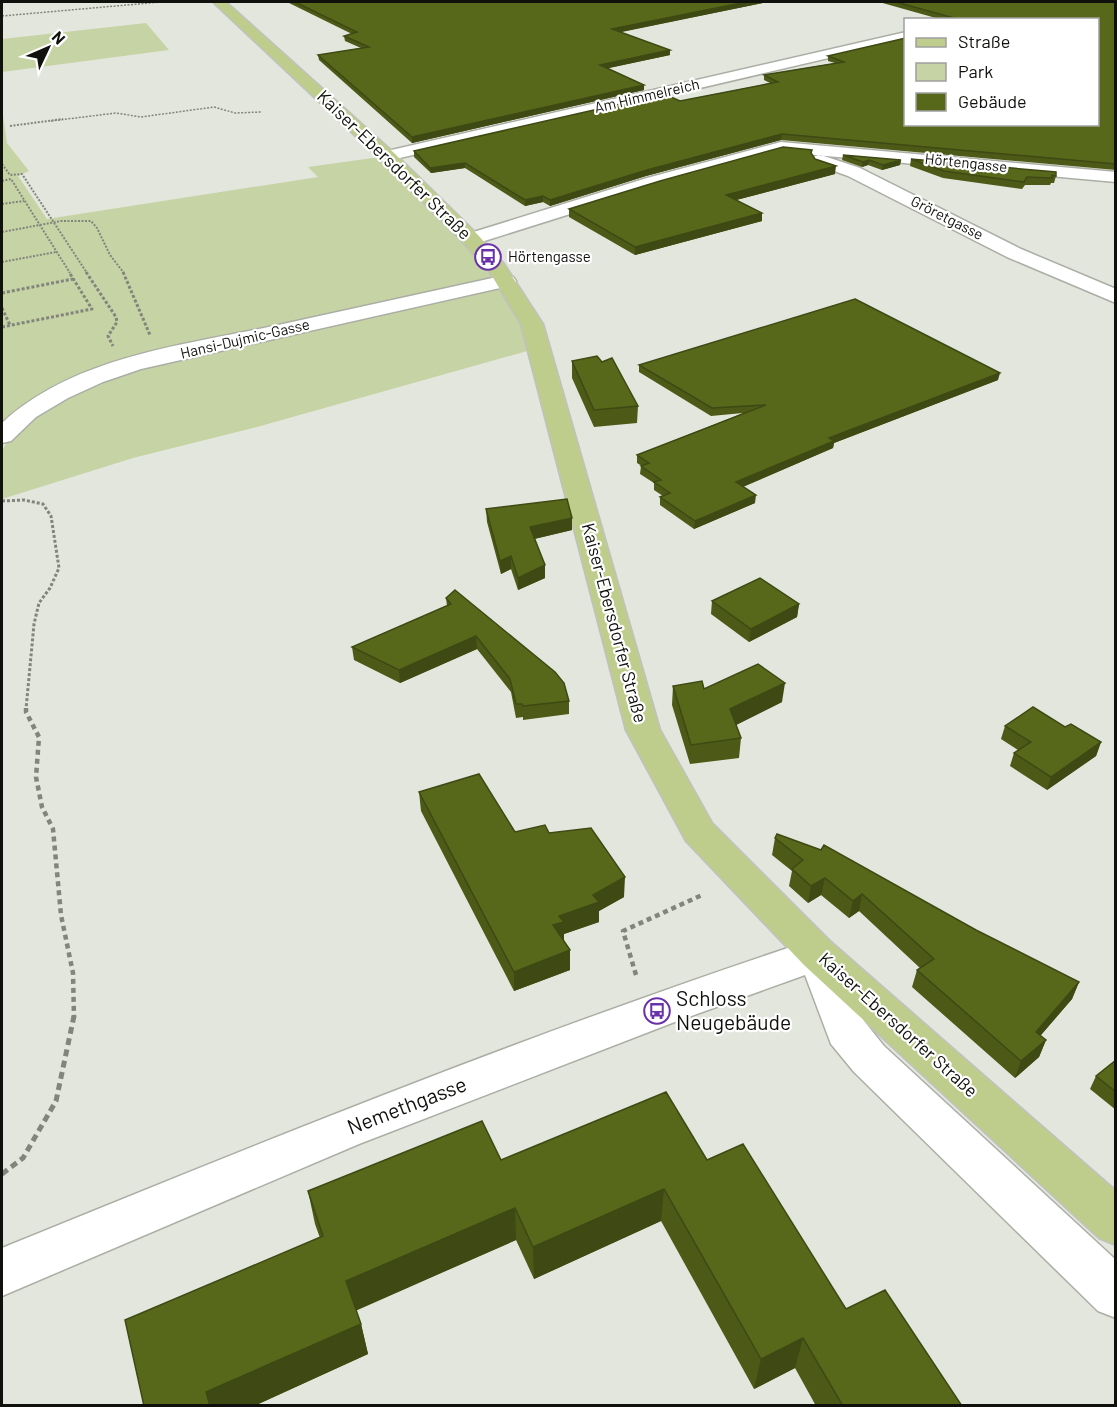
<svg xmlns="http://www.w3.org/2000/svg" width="1117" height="1407" font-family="Barlow,sans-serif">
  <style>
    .green { fill: #c6d3a5 }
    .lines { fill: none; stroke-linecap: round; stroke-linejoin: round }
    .minor-casing { stroke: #abaea5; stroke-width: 3 }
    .major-casing { stroke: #c1c1c0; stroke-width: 3 }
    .path-far4 { stroke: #83857d; stroke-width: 1.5; stroke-dasharray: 2 1.5; stroke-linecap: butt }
    .path-far3 { stroke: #83857d; stroke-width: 2; stroke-dasharray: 2 1.5; stroke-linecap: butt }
    .path-far2 { stroke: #83857d; stroke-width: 3; stroke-dasharray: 3 2; stroke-linecap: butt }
    .path-far1 { stroke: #83857d; stroke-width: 4.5; stroke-dasharray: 5 4; stroke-linecap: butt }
    .path { stroke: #83857d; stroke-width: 5; stroke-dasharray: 7 4.5; stroke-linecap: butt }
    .minor { fill: #fff; fill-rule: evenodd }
    .major { fill: #becd8b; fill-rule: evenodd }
    .wall { fill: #4c5917 }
    .shaded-wall { fill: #3e4913 }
    .building { fill: #58681b; stroke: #3e4913; stroke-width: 1.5 }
    .labels { text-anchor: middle; stroke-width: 4.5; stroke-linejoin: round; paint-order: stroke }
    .far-street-label { font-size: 15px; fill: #10110d; stroke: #fff }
    .far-poi-label { font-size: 15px; fill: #10110d; stroke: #fff; text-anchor: start }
    .street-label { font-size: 18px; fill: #10110d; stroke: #fff }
    .near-poi-label { font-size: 21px; fill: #10110d; stroke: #fff; text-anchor: start }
    .near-street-label { font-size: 21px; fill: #10110d; stroke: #fff }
  </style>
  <rect width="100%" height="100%" fill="#e3e6dc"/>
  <path class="green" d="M146 23 169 50 2 72V39Z
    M2 108 7 143 29 171 18 176 47 219 318 177 308 167 387 156 471 239 538 348 257 427 133 458 2 499V451L8 440 2 429Z"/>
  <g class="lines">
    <g class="minor-casing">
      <path id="minor" d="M906 32V40L387 161 381 160 378 156 381 152 387 151Z
        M781 142 1116 172V182L782 152 659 186 478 243H464L461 239 464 235 647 178Z
        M821 155 860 168 1021 249 1116 289V303L1007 257 848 176 815 164 812 160 815 156Z
        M506 275 513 277 516 281 513 285 141 369 103 382 68 398 36 417 11 441 2 443V423C76 355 187 345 283 324 357 308 432 291 506 275Z
        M818 938 832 943 864 1021 884 1046 1116 1260V1318L1098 1311 854 1072 831 1044 805 975 672 1023 359 1144 2 1296V1248C271 1138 541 1029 818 938Z"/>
    </g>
    <g class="major-casing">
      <path id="major" d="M213 2H226L393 152 478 235 504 264 543 324 660 730 712 823 832 943 1116 1191V1245L1099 1238 804 965 686 841 626 730 521 324 489 271 464 243 381 160Z"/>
    </g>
    <path class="path-far4" d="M2 16 161 2
      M51 121 116 113 141 117 214 107 235 113 261 112"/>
    <path class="path-far3" d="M10 126 63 119
      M2 164 10 175 22 174 87 273
      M2 181 11 179 70 273
      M2 204 24 201
      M2 232 61 221H91L97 228 110 255 124 273
      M2 262 56 252"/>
    <path class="path-far2" d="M86 272 116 317 117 322 108 336 113 346
      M123 272 150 335
      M2 293 73 279
      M2 308 10 325
      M2 327 92 309 69 272
      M2 501 24 500 43 504 51 516 59 568 50 588 39 603 34 624 26 709"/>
    <path class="path-far1" d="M26 708V712L39 737 36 777 42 807 53 829 61 915 73 973 74 1018
      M636 975 623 931 702 895"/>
    <path class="path" d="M2 1174 23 1158 56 1101 74 1016"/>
    <use href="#minor" class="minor"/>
    <use href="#major" class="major"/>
  </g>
  <path class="wall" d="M287 2H768L620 32 670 50V55L608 68 644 85V90L412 143 319 60 318 55 361 48 345 41 344 36 352 34Z
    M879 2H1116V170L781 140 646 176 550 206 543 202 525 206 465 168 431 173 414 157V151L680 101 770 83 764 80V75L835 63 828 61V56L1098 20H943Z
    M812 150V154L815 159 835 174 736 200 762 213V221L635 255 569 217V209Z
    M843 155 901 160 900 165 882 170 868 165 862 167 842 160Z
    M911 159 1056 176 1054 183H1051L1050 185H1025L1022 189 943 178 910 166Z
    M572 361 638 406 637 423 594 427 572 378Z
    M639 365 998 380 834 443 833 448 743 487 755 503 694 529 660 505V497L663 496 654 490V483L640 474 641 466H642L637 463V455L743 413 711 416 639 372Z
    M486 509 572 530 534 539 545 578 518 590 511 569 501 574 487 522Z
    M446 598 569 701V714L523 720V717L516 718 511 692 477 649 400 683 354 660 352 647 447 606Z
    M712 601 799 604 797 617 749 642 711 614Z
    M673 686 704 689 782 702 736 725 741 738 739 758 690 764 672 705Z
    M1005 726 1065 727 1101 742 1096 756 1047 790 1010 766 1014 753 1018 750 1001 739Z
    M419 792 515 832 549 833 624 897 599 911V922L564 934V941L570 950V970L514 991 421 811Z
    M775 838 976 930 1079 982 1072 999 1040 1036 1046 1040 1039 1057 1015 1078 912 987 917 970 920 968 859 911 849 918 821 895 808 903 789 886 792 871 772 855Z
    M1116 1060V1110L1090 1089 1096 1076Z
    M501 1160H707L846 1309 962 1406H816L795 1368 754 1389 661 1221 534 1279 516 1240 356 1310 361 1324 368 1354 254 1406H144L320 1238 315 1224 308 1191Z"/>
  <path class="shaded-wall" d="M746 2H768L612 34V29Z
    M670 50V55L600 70V65Z
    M644 85V90L412 143V137Z
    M782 134 781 140 646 176 550 206V200L647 170Z
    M869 160 868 165 862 167 863 162Z
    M901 160 900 165 882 170 883 165Z
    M465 163V168L431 173 430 168Z
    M836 166 835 174 725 203 726 195Z
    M543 196V202L525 206V200Z
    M762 213V221L635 255V247Z
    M1000 373 998 380 834 443 833 448 735 490 736 482 829 438Z
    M756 495 755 503 694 529 695 521Z
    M572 518V530L530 540V527Z
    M511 556V569L501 574 500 561Z
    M545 565V578L518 590V578Z
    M799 604 797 617 749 642 751 629Z
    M476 636 477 649 400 683 399 670Z
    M785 683 782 702 728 729 730 709Z
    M1101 742 1096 756 1047 790 1051 777Z
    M625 877 624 897 599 911V922L564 934V941L553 925 559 916Z
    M825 878 821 895 808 903 811 886Z
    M862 894 859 911 849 918 853 901Z
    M570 950V970L514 991V972Z
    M1079 982 1072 999 1029 1049 1036 1032Z
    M1046 1040 1039 1057 1015 1078 1021 1061Z
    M664 1189 661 1221 534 1279 533 1247Z
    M515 1208 516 1240 353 1312 346 1281Z
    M361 1324 368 1354 254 1406H210L206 1392Z
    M803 1338 795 1368 754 1389 761 1359Z"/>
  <path class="building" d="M295 2H746L612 29 670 50 600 65 644 85 412 137 318 55 369 47 344 36 357 32Z
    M896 2H1116V164L782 134 647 170 550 200 543 196 525 200 465 163 430 168 414 151 664 94 680 101 778 82 764 75 844 62 828 56 906 38V124H1098V20H961Z
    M783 147 812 150 811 153 815 159 836 166 726 195 762 213 635 247 569 209 660 181Z
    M843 155 901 160 883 165 869 160 863 162Z
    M911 159 1056 172V176L1052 175V178L1027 177 1024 182 944 171Z
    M855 299 1000 373 829 438 834 441 736 482 756 495 695 521 660 497 670 493 654 482 661 480 641 466 649 463 637 455 766 405 712 408 639 365Z
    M597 356 602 362 612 358 638 406 594 410 572 361Z
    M567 499 572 518 530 527 545 565 518 578 511 556 500 561 486 509Z
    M760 578 799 604 751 629 712 601Z
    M455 590 555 672 564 683 569 701 523 706 522 704H516L510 679 476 636 399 670 352 647 451 604 446 598Z
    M758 664 785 683 730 709 741 738 691 745 673 686 702 681 704 689Z
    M1033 707 1065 727 1071 724 1101 742 1051 777 1014 753 1031 742 1005 726Z
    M479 774 515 832 545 825 549 833 591 828 625 877 593 895 599 902 559 916 564 922 553 925 570 950 514 972 419 792Z
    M777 834 821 850 824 845 976 930 1079 982 1036 1032 1046 1040 1021 1061 917 970 934 959 862 894 853 901 825 878 811 886 792 869 803 860 775 838Z
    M1116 1060V1092L1096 1076Z
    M666 1092 707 1160 743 1144 846 1309 885 1290 962 1406H843L803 1338 761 1359 664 1189 533 1247 515 1208 346 1281 361 1324 206 1392 210 1406H144L125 1320 323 1236 308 1191 482 1121 501 1160Z"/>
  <defs>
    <g id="bus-ring" transform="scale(1.35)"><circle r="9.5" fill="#fff" stroke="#6a32a9" stroke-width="1.5"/><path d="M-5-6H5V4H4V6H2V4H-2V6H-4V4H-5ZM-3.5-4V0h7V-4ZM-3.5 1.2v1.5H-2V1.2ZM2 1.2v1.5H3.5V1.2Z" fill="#6a32a9"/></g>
  </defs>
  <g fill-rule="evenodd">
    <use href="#bus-ring" x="488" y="257"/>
    <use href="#bus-ring" x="657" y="1011"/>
  </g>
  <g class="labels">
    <g class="far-street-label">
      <text transform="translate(647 96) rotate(-13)" y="5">Am Himmelreich</text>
      <text transform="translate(966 163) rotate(6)" y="5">Hörtengasse</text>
      <text transform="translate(947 218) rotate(27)" y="5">Gröretgasse</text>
      <text transform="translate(245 339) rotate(-13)" y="5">Hansi-Dujmic-Gasse</text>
    </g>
    <g class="far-poi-label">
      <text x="508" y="262">Hörtengasse</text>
    </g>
    <g class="street-label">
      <text transform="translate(394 165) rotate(44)" y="6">Kaiser-Ebersdorfer Straße</text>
      <text transform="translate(614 623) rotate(75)" y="6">Kaiser-Ebersdorfer Straße</text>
      <text transform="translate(898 1025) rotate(42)" y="6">Kaiser-Ebersdorfer Straße</text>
    </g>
    <g class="near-poi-label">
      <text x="676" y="1006">Schloss<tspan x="676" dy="24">Neugebäude</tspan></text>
    </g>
    <g class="near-street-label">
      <text transform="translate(407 1106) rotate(-21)" y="7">Nemethgasse</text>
    </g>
  </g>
  <rect width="1117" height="1407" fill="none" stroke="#10110d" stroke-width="6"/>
  <rect x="904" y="18" width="195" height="108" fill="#ffffff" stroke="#9fa09e" stroke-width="1.5"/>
  <rect x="916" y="38" width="30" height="9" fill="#becd8b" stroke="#9fa09e" stroke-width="1.5"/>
  <text x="958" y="48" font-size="18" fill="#10110d">Straße</text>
  <rect x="916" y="63" width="30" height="18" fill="#c6d3a5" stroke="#9fa09e" stroke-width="1.5"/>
  <text x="958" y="78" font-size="18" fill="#10110d">Park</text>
  <rect x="916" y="93" width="30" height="18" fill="#58681b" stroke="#9fa09e" stroke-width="1.5"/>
  <text x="958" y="108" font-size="18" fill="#10110d">Gebäude</text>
  <g transform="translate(48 48) rotate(46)" stroke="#ffffff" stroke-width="4.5" paint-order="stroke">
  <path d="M0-4.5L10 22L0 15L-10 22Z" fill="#10110d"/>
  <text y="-9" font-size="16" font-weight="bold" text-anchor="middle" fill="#10110d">N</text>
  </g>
</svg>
